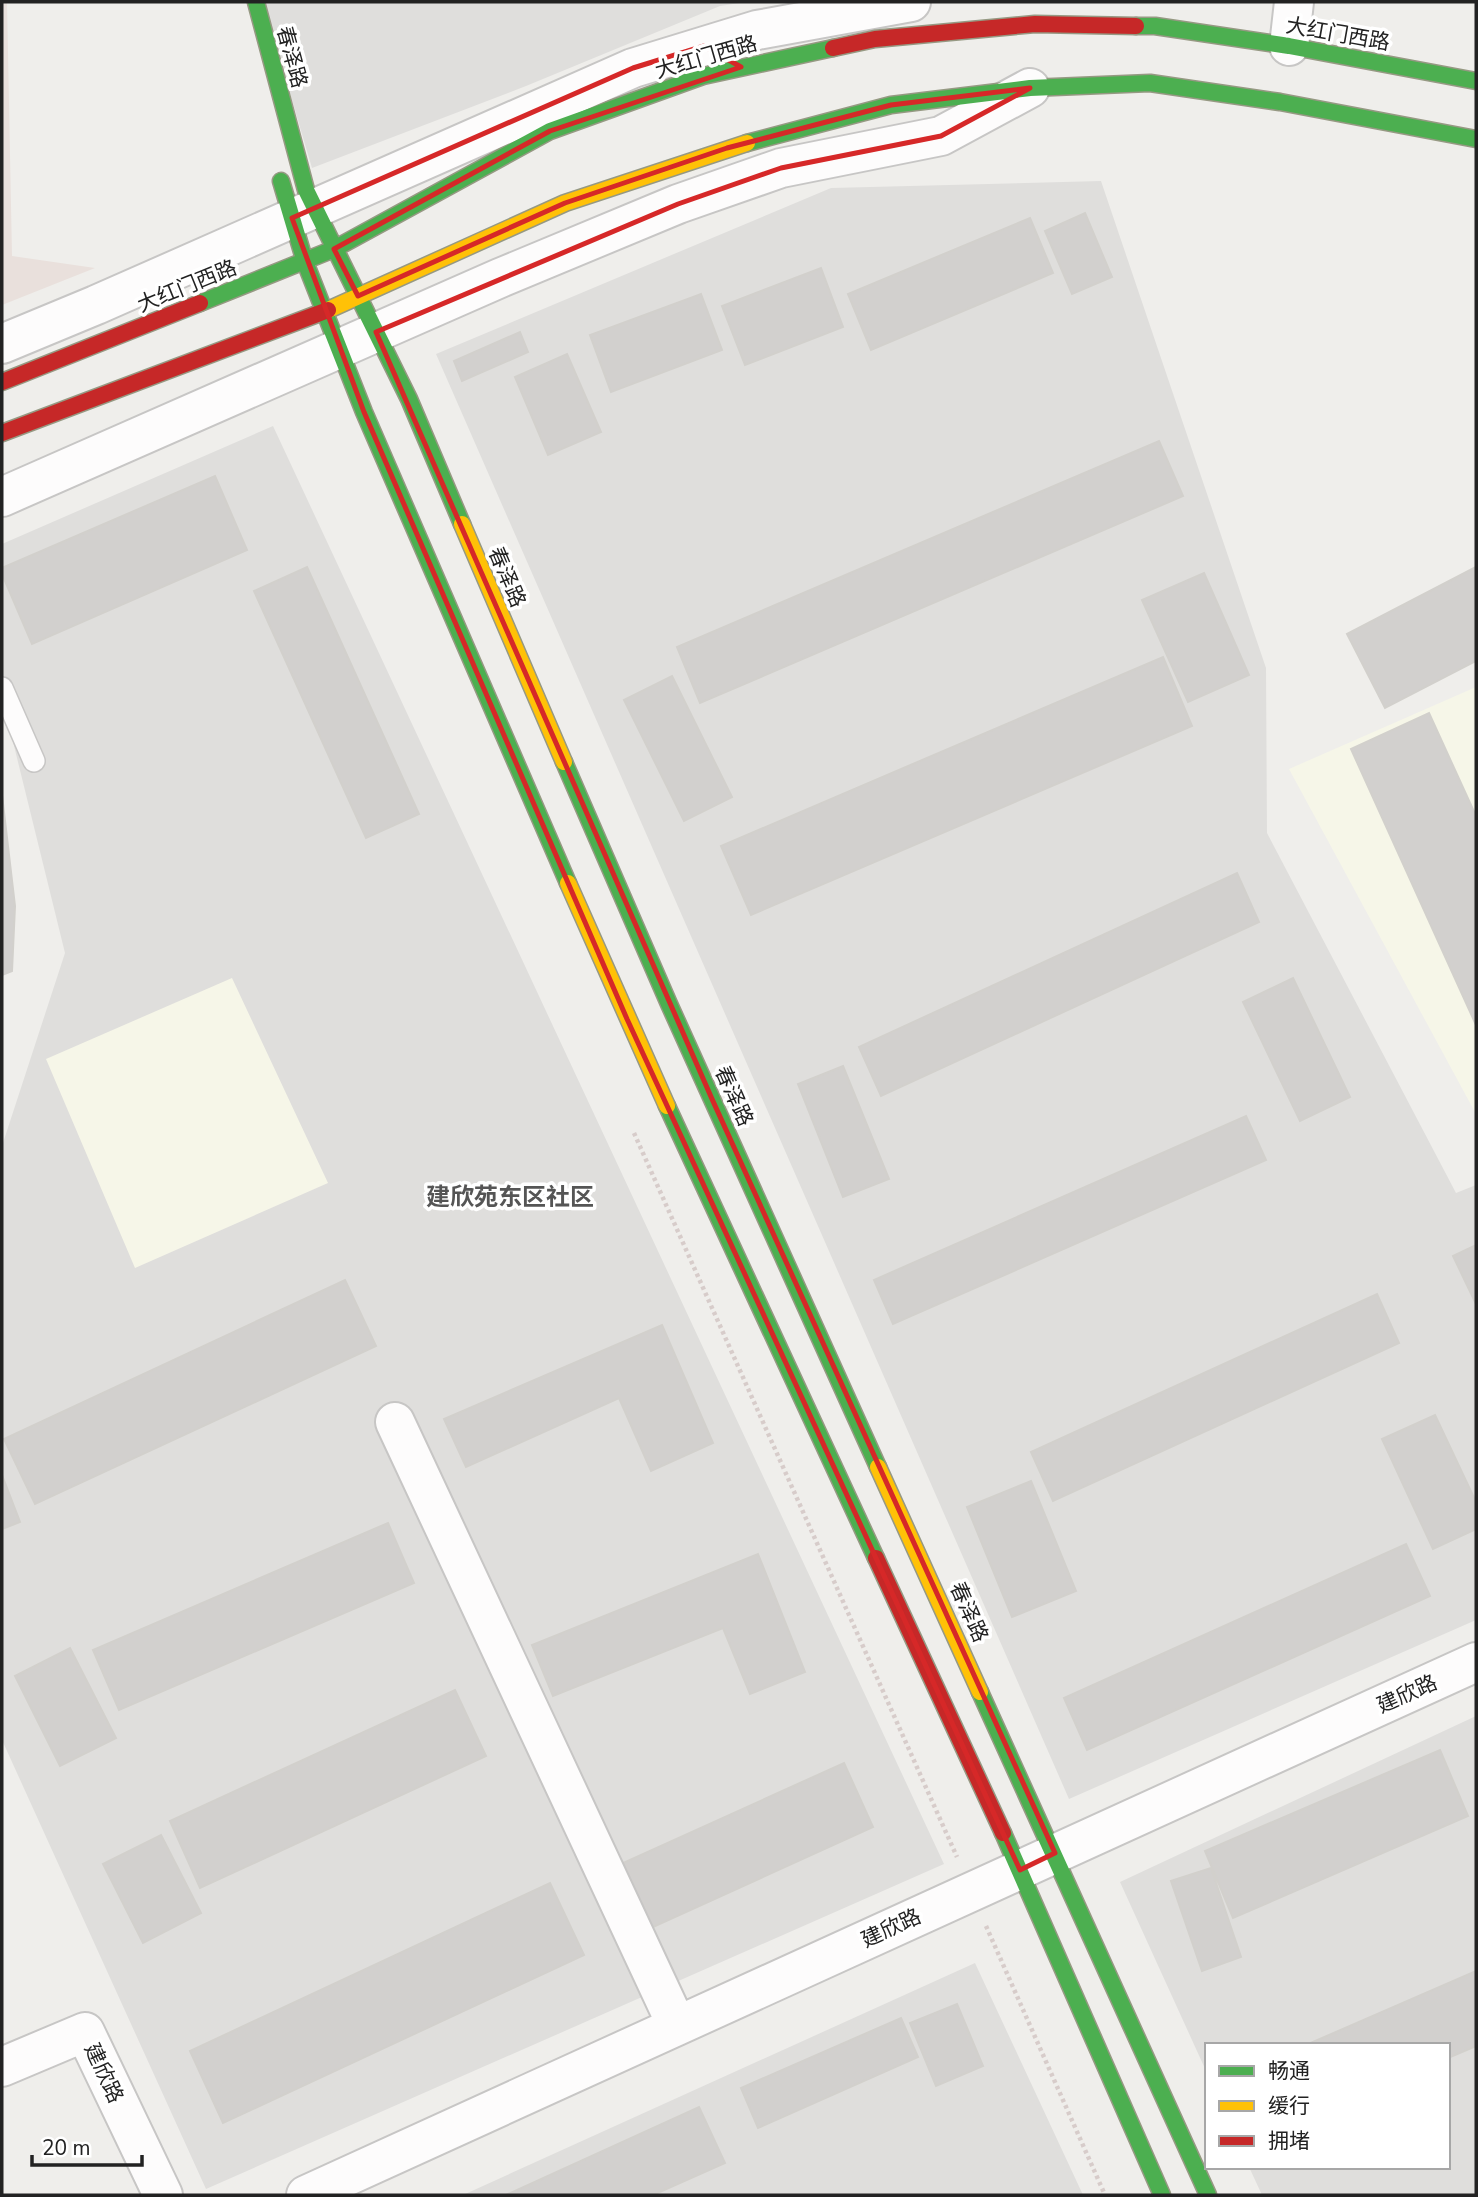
<svg xmlns="http://www.w3.org/2000/svg" width="1478" height="2197" font-family="'Nunito Sans','Noto Sans SC',sans-serif">
  <style>
    .residential { fill: #dfdedc }
    .education { fill: #f6f6e8 }
    .military { fill: #e9e0dc }
    .building { fill: #d2d0ce; stroke: #d2d0cc; stroke-width: 2 }
    .lines { fill: none; stroke-linecap: round; stroke-linejoin: round }
    .lane-casing { stroke: #c7c6c5; stroke-width: 24 }
    .street-casing { stroke: #c7c6c5; stroke-width: 42 }
    .fast-casing { stroke: #969983; stroke-width: 19 }
    .slow-casing { stroke: #969983; stroke-width: 19 }
    .jam-casing { stroke: #969983; stroke-width: 19 }
    .path { stroke: #d7ccca; stroke-width: 4.5; stroke-dasharray: 3.5 3.5; stroke-linecap: butt }
    .lane { stroke: #fdfcfc; stroke-width: 21 }
    .street { stroke: #fdfcfc; stroke-width: 38 }
    .fast { stroke: #4caf50; stroke-width: 16 }
    .slow { stroke: #ffc107; stroke-width: 16 }
    .jam { stroke: #c62828; stroke-width: 16 }
    .marked { fill: none; stroke: #d62828; stroke-width: 5; stroke-linejoin: round }
    .labels { text-anchor: middle; stroke-width: 7; stroke-linejoin: round; paint-order: stroke }
    .street-label { font-size: 21px; fill: #222; stroke: #fff }
    .quarter-label { font-size: 24px; font-weight: bold; fill: #555; stroke: #fff }
  </style>
  <rect width="100%" height="100%" fill="#efeeeb"/>
  <path class="residential" d="M263 2H746L720 6 526 86 312 168Z
    M1101 181 1266 668 1267 833 1456 1193 1476 1185V1620L1069 1799 436 354 831 188Z
    M273 426 944 1864 206 2189 2 1740V1146L65 953 2 697V544Z
    M1476 1716V2195H1262L1249 2167H1448V2045H1207V2073L1120 1882Z
    M975 1963 1083 2195H463Z"/>
  <path class="education" d="M1476 687V1114L1289 769Z
    M232 978 328 1183 135 1268 46 1059Z"/>
  <path class="military" d="M2 2H7L12 256 95 268 2 305Z"/>
  <path class="building" d="M1085 213 1112 277 1072 294 1045 231Z
    M1030 218 1053 273 871 350 848 294Z
    M821 268 843 327 745 365 722 306Z
    M701 294 722 350 611 392 590 335Z
    M520 332 528 352 462 381 454 361Z
    M567 354 601 432 548 455 515 377Z
    M1159 441 1183 496 700 703 677 647Z
    M215 476 247 550 32 644 2 574V568Z
    M307 567 419 814 366 838 254 591Z
    M1476 567V661L1385 708 1347 634Z
    M1204 573 1249 675 1188 702 1142 600Z
    M1163 657 1192 726 751 915 721 846Z
    M672 676 732 797 684 821 624 700Z
    M1429 713 1476 816V1025L1351 749Z
    M2 795 15 906 12 971 2 975Z
    M1237 873 1259 922 881 1096 859 1047Z
    M1293 978 1350 1097 1300 1121 1243 1002Z
    M843 1066 889 1179 843 1197 798 1084Z
    M1246 1116 1266 1160 893 1324 874 1280Z
    M1476 1245V1304L1453 1256Z
    M345 1280 376 1346 35 1504 4 1439Z
    M1377 1294 1399 1343 1053 1501 1031 1452Z
    M662 1325 713 1443 651 1471 619 1398 466 1467 444 1419Z
    M1435 1415 1476 1502V1529L1433 1549 1382 1439Z
    M2 1475 20 1522 2 1529Z
    M1031 1481 1076 1591 1012 1617 967 1507Z
    M388 1523 414 1583 119 1710 93 1650Z
    M1406 1544 1430 1596 1087 1750 1064 1698Z
    M758 1554 805 1672 750 1694 723 1628 553 1696 532 1645Z
    M70 1648 116 1738 60 1766 15 1676Z
    M455 1690 486 1756 200 1888 170 1821Z
    M1440 1750 1468 1816 1233 1918 1205 1851Z
    M844 1763 873 1827 651 1928 621 1864Z
    M161 1835 201 1913 143 1943 103 1864Z
    M1211 1868 1241 1957 1202 1971 1171 1881Z
    M550 1883 584 1955 223 2123 190 2051Z
    M1476 1971V2046L1448 2058V2045H1306Z
    M957 2004 983 2066 936 2086 910 2023Z
    M901 2018 918 2057 758 2128 741 2088Z
    M699 2107 725 2163 653 2195H506Z"/>
  <g class="lines">
    <g class="lane-casing">
      <path id="lane" d="M2 688 34 761"/>
    </g>
    <g class="street-casing">
      <path id="street" d="M1289 46 1294 2
        M2 344 96 305 633 68 757 30 911 2
        M2 497 500 278 678 204 781 168 941 136 1030 88
        M395 1422 677 2026
        M2 2067 85 2032 163 2195
        M306 2195 1476 1662"/>
    </g>
    <g class="fast-casing">
      <path id="fast" d="M256 2 306 190 409 399 462 524
        M1136 26H1155L1289 46 1476 81
        M747 143 891 105 1030 88 1150 83 1280 102 1476 139
        M281 181 305 262 364 412 568 883
        M200 303 334 249 550 131 703 76 833 48
        M564 762 669 1004 878 1467
        M667 1106 876 1558
        M980 1692 1208 2195
        M1003 1833 1162 2195"/>
    </g>
    <g class="slow-casing">
      <path id="slow" d="M328 310 565 203 747 143
        M462 524 564 762
        M568 883 667 1106
        M878 1467 980 1692"/>
    </g>
    <g class="jam-casing">
      <path id="jam" d="M833 48 875 39 1035 24 1136 26
        M2 382 200 303
        M2 433 328 310
        M876 1558 1003 1833"/>
    </g>
    <path class="path" d="M634 1133 957 1857
      M986 1926 1105 2195"/>
    <use href="#lane" class="lane"/>
    <use href="#street" class="street"/>
    <use href="#fast" class="fast"/>
    <use href="#slow" class="slow"/>
    <use href="#jam" class="jam"/>
  </g>
  <path class="marked" d="M704 46 741 67 550 131 334 249 358 296 565 203 727 148 891 105 1030 88 941 136 781 168 678 204 376 332 712 1099 1055 1853 1020 1870 627 1019 364 412 292 218 633 68Z"/>
  <g class="labels">
    <g class="street-label">
      <text transform="translate(1338 34) rotate(10)" y="7">大红门西路</text>
      <text transform="translate(292 57) rotate(75)" y="7">春泽路</text>
      <text transform="translate(706 57) rotate(-16)" y="7">大红门西路</text>
      <text transform="translate(187 286) rotate(-22)" y="7">大红门西路</text>
      <text transform="translate(507 577) rotate(67)" y="7">春泽路</text>
      <text transform="translate(734 1096) rotate(66)" y="7">春泽路</text>
      <text transform="translate(969 1612) rotate(66)" y="7">春泽路</text>
      <text transform="translate(1407 1694) rotate(-24)" y="7">建欣路</text>
      <text transform="translate(891 1928) rotate(-25)" y="7">建欣路</text>
      <text transform="translate(104 2073) rotate(65)" y="7">建欣路</text>
    </g>
    <g class="quarter-label">
      <text x="510" y="1205">建欣苑东区社区</text>
    </g>
  </g>
  <rect width="1478" height="2197" fill="none" stroke="#222222" stroke-width="7"/>
  <rect x="1205" y="2043" width="245" height="126" fill="#ffffff" stroke="#a7a7a7" stroke-width="2"/>
  <rect x="1219" y="2066" width="35" height="10" fill="#4caf50" stroke="#a7a7a7" stroke-width="2"/>
  <text x="1268" y="2078" font-size="21" fill="#222222">畅通</text>
  <rect x="1219" y="2101" width="35" height="10" fill="#ffc107" stroke="#a7a7a7" stroke-width="2"/>
  <text x="1268" y="2113" font-size="21" fill="#222222">缓行</text>
  <rect x="1219" y="2136" width="35" height="10" fill="#c62828" stroke="#a7a7a7" stroke-width="2"/>
  <text x="1268" y="2148" font-size="21" fill="#222222">拥堵</text>
  <path d="M32 2155v10h110v-10" fill="none" stroke="#222222" stroke-width="3.5"/>
  <text x="42" y="2155" font-size="21" fill="#222222" stroke="#ffffff" stroke-width="5" paint-order="stroke">20 m</text>
</svg>
